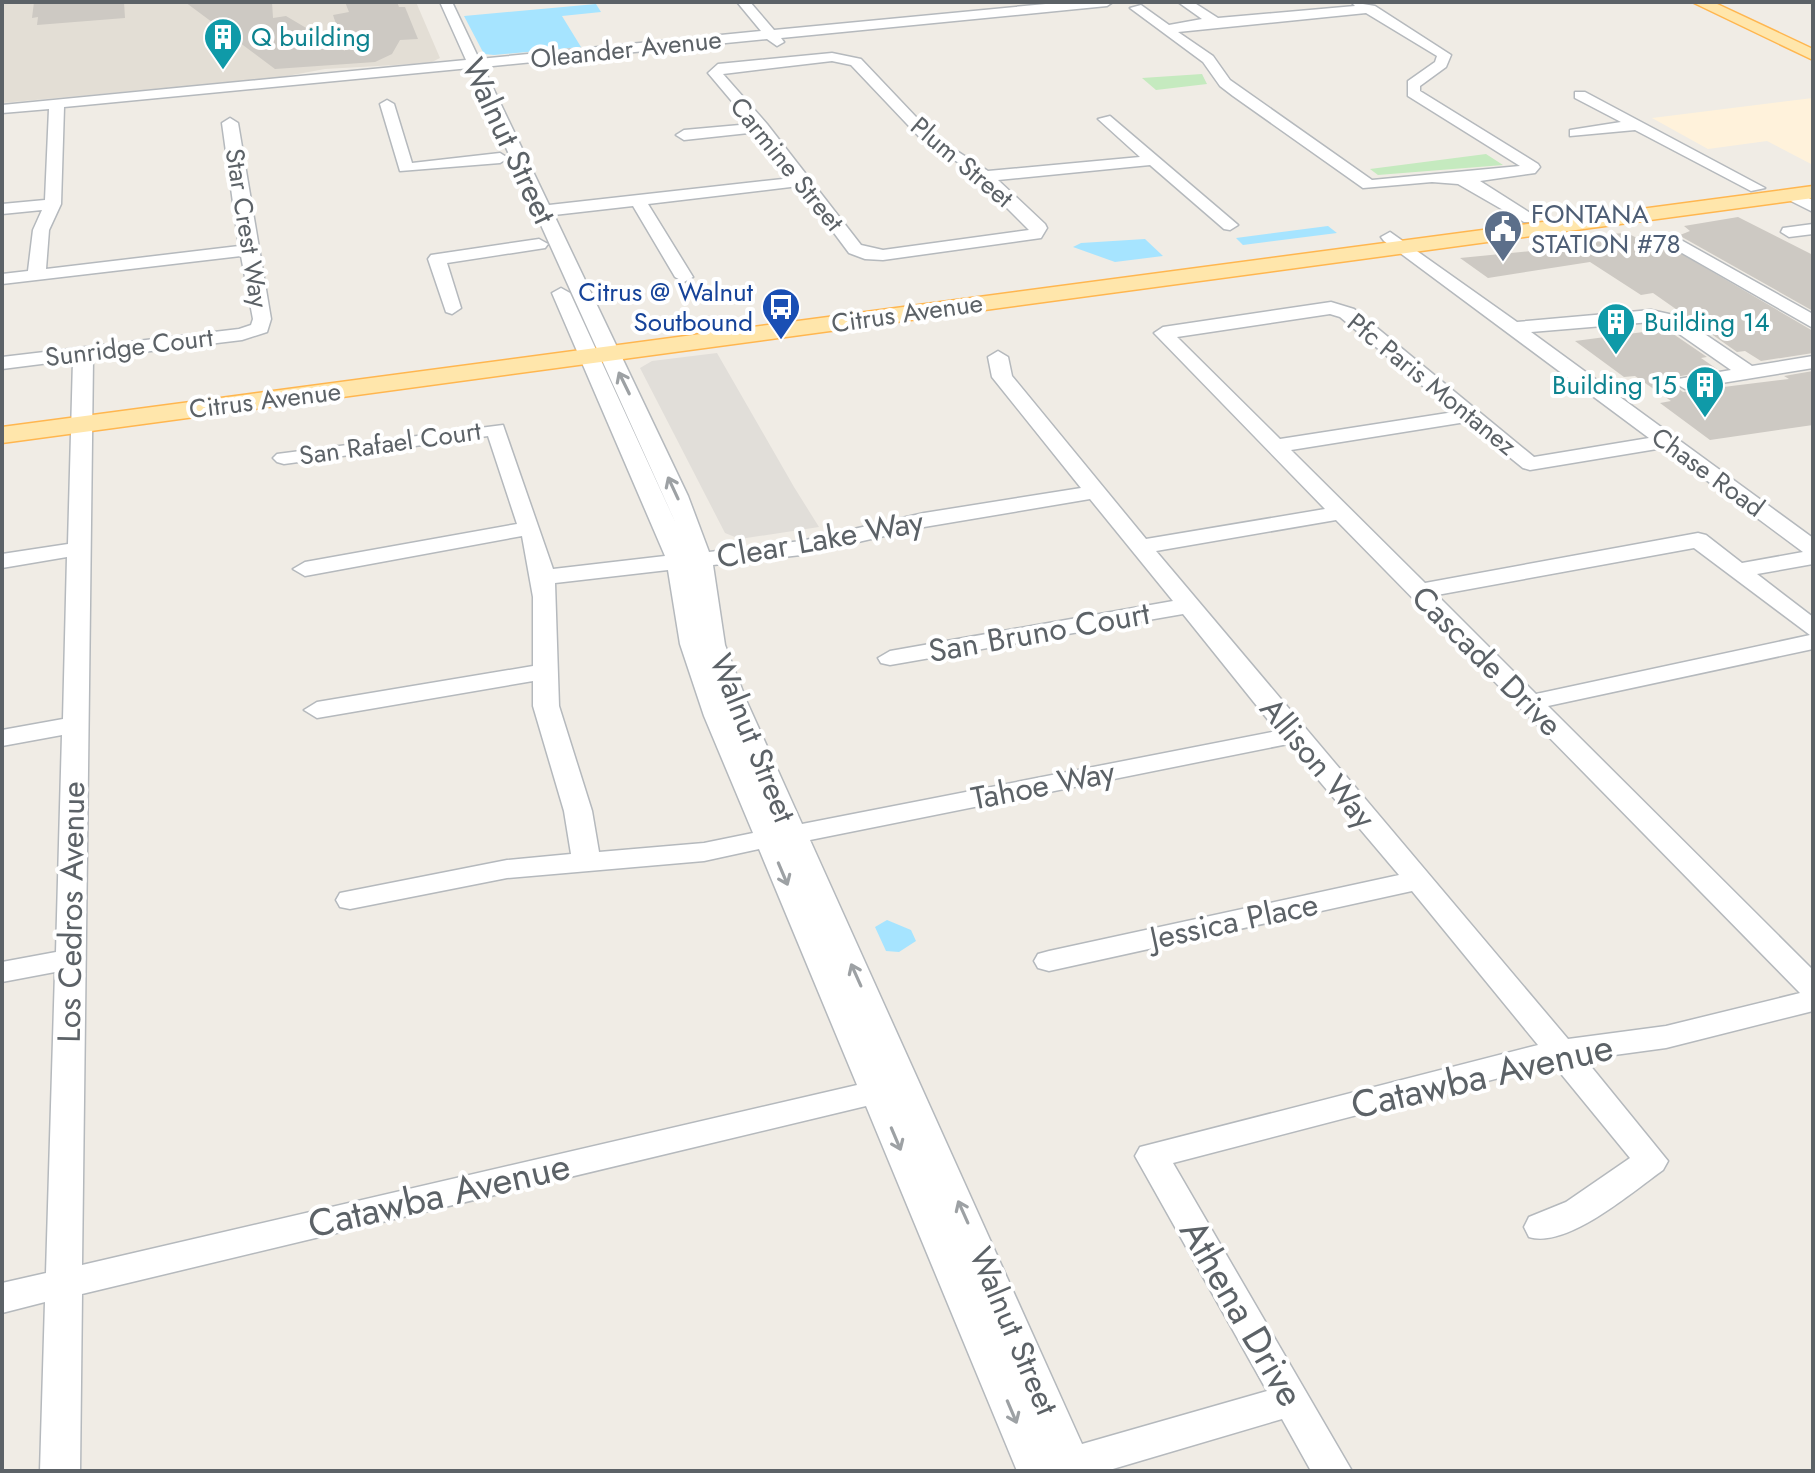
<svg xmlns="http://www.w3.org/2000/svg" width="1815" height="1473" font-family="Jost,sans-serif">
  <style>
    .commercial { fill: #fff2db }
    .industrial { fill: #e1ded9 }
    .education { fill: #e3ded5 }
    .green { fill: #c5eabf }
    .water { fill: #a6e4ff }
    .building { fill: #cdc9c3 }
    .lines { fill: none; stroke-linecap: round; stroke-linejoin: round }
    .minor-casing { stroke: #b5b9bd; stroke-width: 3 }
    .major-casing { stroke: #ffb64f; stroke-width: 3 }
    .minor { fill: #fff; fill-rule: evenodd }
    .major { fill: #ffe6ab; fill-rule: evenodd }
    .oneway { stroke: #9da1a4 }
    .labels { text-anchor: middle; stroke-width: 8; stroke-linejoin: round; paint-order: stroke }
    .far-culture-label { font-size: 26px; fill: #0d838f; stroke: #fff; text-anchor: start }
    .far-street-label { font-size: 26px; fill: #5c6267; stroke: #fff }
    .far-service-label { font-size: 26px; fill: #4e5e75; stroke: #fff; text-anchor: start }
    .far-transit-label { font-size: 26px; fill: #164399; stroke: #fff; text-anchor: end }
    .street-label { font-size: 32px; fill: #5c6267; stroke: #fff }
    .near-street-label { font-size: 38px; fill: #5c6267; stroke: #fff }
  </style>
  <rect width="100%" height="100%" fill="#f0ece5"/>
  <path class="commercial" d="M1813 98V165L1767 141 1708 149 1652 118Z"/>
  <path class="industrial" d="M717 353 794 487 819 527 740 539 725 533 640 368 652 361Z"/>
  <path class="education" d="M2 2H416L440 58 430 63 325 69 276 78 2 103Z"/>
  <path class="green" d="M1202 74 1207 84 1156 90 1142 78Z
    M1486 154 1503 165 1378 175 1370 169Z"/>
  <path class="water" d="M596 4 601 12 562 16 581 47 494 55 484 54 464 16Z
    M1328 226 1337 233 1243 245 1236 238Z
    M1145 239 1163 256 1115 262 1073 247 1081 243Z
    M887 920 911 930 916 941 899 952 886 951 875 927Z"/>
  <path class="building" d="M34 2H124L125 18 37 25 38 17 32 18Z
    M185 2H272L273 18 286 16 345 51 333 15 349 12 345 2H397L399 7H405L418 39 400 40 392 54 375 62 275 69Z
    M1738 217 1813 255V311L1682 237 1671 242 1670 247 1813 331V353L1761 361 1745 351 1737 352 1653 293 1641 295 1590 262 1488 278 1460 258 1572 247 1566 241 1607 234 1627 233 1653 246 1690 231 1684 226Z
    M1666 329 1707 357 1701 358 1717 369 1676 377 1672 384 1683 392 1789 379 1784 376 1813 371V425L1710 440 1660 403 1671 401 1635 376 1624 377 1575 341Z"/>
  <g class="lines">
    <g class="minor-casing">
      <path id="minor" d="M440 2H452L479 59 761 31 737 2H750L774 30 1067 2H1113L1107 6 781 38 784 42 777 46 767 39 483 67 549 205 792 178 758 132 684 140 676 135 684 130 751 124 708 73 718 64 832 53 861 59 935 137 988 171 1140 157 1098 119 1110 116 1238 225 1230 230 1224 229 1150 165 998 180 1045 224 1047 228 1041 238 883 260 865 259 849 253 799 186 648 204 693 277 684 282 675 277 633 206 554 215 688 496 709 552 801 541 924 513 1081 488 992 377 988 357 998 351 1008 357 1012 376 1146 539 1325 509 1154 333 1163 327 1331 302 1354 309 1534 457 1649 438 1384 241 1381 237 1390 232 1517 322 1651 310 1678 316 1752 366 1813 356V368L1685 389 1675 383 1678 379 1731 370 1665 324 1651 322 1531 332 1813 538V564L1757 574 1813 617V649L1548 706 1813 970V1011L1666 1048 1585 1059 1668 1161 1663 1170C1632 1192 1567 1249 1529 1237L1524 1227 1529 1217 1566 1202 1630 1158 1553 1064 1173 1163 1352 1471H1311L1282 1419 1106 1471H1017L866 1106 82 1294 80 1471H40L45 1302 2 1313V1283L46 1273 55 972 2 982V962L56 952 62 735 2 746V730L63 719 67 557 2 568V554L68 544 73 360 2 369V357L239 329 251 325 253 319 241 256 2 284V274L28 271 33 230 42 210 2 214V204L45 200 49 109 2 113V105L466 60ZM832 61 851 65 925 143 966 167 1029 230 883 250 861 245 767 124 723 74ZM470 68 677 526 570 293 561 288 552 293 665 556 553 569 503 425 277 454 273 458 277 462 284 464 488 436 517 524 305 562 293 569 305 576 522 536 533 597V666L317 702 304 710 317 718 533 681V706L564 811 571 854 507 860 350 891 340 893 336 900 340 907 350 909 507 878 704 861 759 849 857 1085 82 1265 93 358 242 340 267 332 271 319 238 123 230 118 222 123 239 246 46 269 49 230 61 204 64 107ZM1330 314 1340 317 1454 412 1280 439 1177 337ZM1466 422 1523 468 1530 470 1663 448 1803 552 1742 563 1706 535 1698 533 1425 583 1291 450ZM1090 499 1173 601 890 651 878 658 881 663 890 665 1183 614 1277 731 802 824 747 702 725 645 713 565 801 555 924 527ZM1336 520 1800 993 1666 1026 1568 1039 1156 551ZM1694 548 1810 635 1536 694 1437 595ZM668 570 680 644 704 716 753 833 704 843 599 852 592 811 559 706 555 583ZM1288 744 1399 875 1049 951 1038 954 1034 961 1038 968 1049 971 1412 891 1538 1045 1140 1147 1135 1156 1267 1391 1082 1444 810 840Z
        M1178 2H1193L1218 18 1355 6 1351 2 1375 6 1451 55 1446 67 1420 86V91L1538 164 1540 167 1535 173 1480 181 1538 218 1536 222H1524L1458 184 1432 182 1363 188 1233 96 1220 86 1203 62 1130 8 1141 5 1169 25 1202 19ZM1366 13 1437 56 1435 62 1408 81V96L1520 166 1372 180 1230 80 1213 56 1178 32Z
        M1575 92H1585L1765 188 1751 191 1635 130 1570 136V130L1621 122 1575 98Z
        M387 100 394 104 412 163 500 153 508 158 500 163 400 171 380 104Z
        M1791 190 1813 200V212L1785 198V192Z
        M1813 224V234L1789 237 1781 232 1783 228Z
        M539 239 548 244 545 248 447 263 461 308 452 314 446 312 428 259 431 255Z
        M1681 240 1813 314V328L1675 249 1672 245Z"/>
    </g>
    <g class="major-casing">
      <path id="major" d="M1692 2H1713L1813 49V60Z
        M1813 186V198L2 443V427Z"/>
    </g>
    <use href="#minor" class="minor"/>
    <use href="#major" class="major"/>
  </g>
  <defs><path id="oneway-shaft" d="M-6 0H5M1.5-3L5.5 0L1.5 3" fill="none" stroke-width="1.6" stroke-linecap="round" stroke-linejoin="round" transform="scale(2)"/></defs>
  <g class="oneway">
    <use href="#oneway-shaft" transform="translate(624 383) rotate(-116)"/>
    <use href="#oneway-shaft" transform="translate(673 488) rotate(-115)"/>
    <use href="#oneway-shaft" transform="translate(783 874) rotate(67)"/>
    <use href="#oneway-shaft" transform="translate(856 975) rotate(-114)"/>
    <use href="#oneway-shaft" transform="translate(896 1139) rotate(67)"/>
    <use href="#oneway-shaft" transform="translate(963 1212) rotate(-114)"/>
    <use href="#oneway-shaft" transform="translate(1012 1412) rotate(67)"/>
  </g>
  <defs>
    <g id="building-pin" transform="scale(2)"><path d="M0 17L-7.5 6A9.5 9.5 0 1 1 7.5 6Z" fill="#0f9aa8" stroke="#fff"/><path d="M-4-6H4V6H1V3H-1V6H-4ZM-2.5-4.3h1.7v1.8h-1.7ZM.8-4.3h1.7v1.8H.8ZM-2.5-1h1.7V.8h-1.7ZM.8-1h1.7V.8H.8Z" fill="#fff"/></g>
    <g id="civic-pin" transform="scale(2)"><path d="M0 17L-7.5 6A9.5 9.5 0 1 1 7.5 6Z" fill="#5c6f8a" stroke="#fff"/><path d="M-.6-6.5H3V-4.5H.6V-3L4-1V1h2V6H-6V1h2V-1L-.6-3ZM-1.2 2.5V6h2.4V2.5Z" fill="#fff"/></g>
    <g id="bus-pin" transform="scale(2)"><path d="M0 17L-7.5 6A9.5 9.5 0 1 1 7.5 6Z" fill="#1a4fb4" stroke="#fff"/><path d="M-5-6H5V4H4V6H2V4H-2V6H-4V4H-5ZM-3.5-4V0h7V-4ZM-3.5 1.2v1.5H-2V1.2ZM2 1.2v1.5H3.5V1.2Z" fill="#fff"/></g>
  </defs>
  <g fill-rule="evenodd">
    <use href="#building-pin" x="223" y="37"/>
    <use href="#civic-pin" x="1503" y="229"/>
    <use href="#bus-pin" x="781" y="307"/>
    <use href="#building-pin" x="1616" y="322"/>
    <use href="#building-pin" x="1705" y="385"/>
  </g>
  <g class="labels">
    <g class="far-culture-label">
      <text x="251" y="46">Q building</text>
      <text x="1644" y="331">Building 14</text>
      <text x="1677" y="394" text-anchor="end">Building 15</text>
    </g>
    <g class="far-street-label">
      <text transform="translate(626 49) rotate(-6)" y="9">Oleander Avenue</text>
      <text transform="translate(962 162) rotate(40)" y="9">Plum Street</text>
      <text transform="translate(787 164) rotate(51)" y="9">Carmine Street</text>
      <text transform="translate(247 228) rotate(81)" y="9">Star Crest Way</text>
      <text transform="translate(907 313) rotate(-8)" y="9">Citrus Avenue</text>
      <text transform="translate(129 347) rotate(-7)" y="9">Sunridge Court</text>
      <text transform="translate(1432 384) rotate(39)" y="9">Pfc Paris Montanez</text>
      <text transform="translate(265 400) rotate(-7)" y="9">Citrus Avenue</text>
      <text transform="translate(390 443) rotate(-8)" y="9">San Rafael Court</text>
      <text transform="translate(1708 472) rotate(36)" y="9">Chase Road</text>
    </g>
    <g class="far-service-label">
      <text x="1531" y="223">FONTANA<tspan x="1531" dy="30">STATION #78</tspan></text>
    </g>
    <g class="far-transit-label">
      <text x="753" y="301">Citrus @ Walnut<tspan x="753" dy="30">Soutbound</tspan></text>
    </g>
    <g class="street-label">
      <text transform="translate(509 141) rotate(65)" y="11">Walnut Street</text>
      <text transform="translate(820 539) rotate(-10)" y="11">Clear Lake Way</text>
      <text transform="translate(1039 632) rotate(-10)" y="11">San Bruno Court</text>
      <text transform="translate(1487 661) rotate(45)" y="11">Cascade Drive</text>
      <text transform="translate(753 738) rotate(68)" y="11">Walnut Street</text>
      <text transform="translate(1318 763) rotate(50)" y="11">Allison Way</text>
      <text transform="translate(1043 785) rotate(-11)" y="11">Tahoe Way</text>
      <text transform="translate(71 912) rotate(-89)" y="11">Los Cedros Avenue</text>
      <text transform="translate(1234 921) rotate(-12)" y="11">Jessica Place</text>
      <text transform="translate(1014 1331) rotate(67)" y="11">Walnut Street</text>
    </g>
    <g class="near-street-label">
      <text transform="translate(1482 1076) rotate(-13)" y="13">Catawba Avenue</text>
      <text transform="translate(439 1195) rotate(-13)" y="13">Catawba Avenue</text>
      <text transform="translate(1242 1313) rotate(60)" y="13">Athena Drive</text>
    </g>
  </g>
  <rect width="1815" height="1473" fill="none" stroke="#5c6267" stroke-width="8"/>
</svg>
